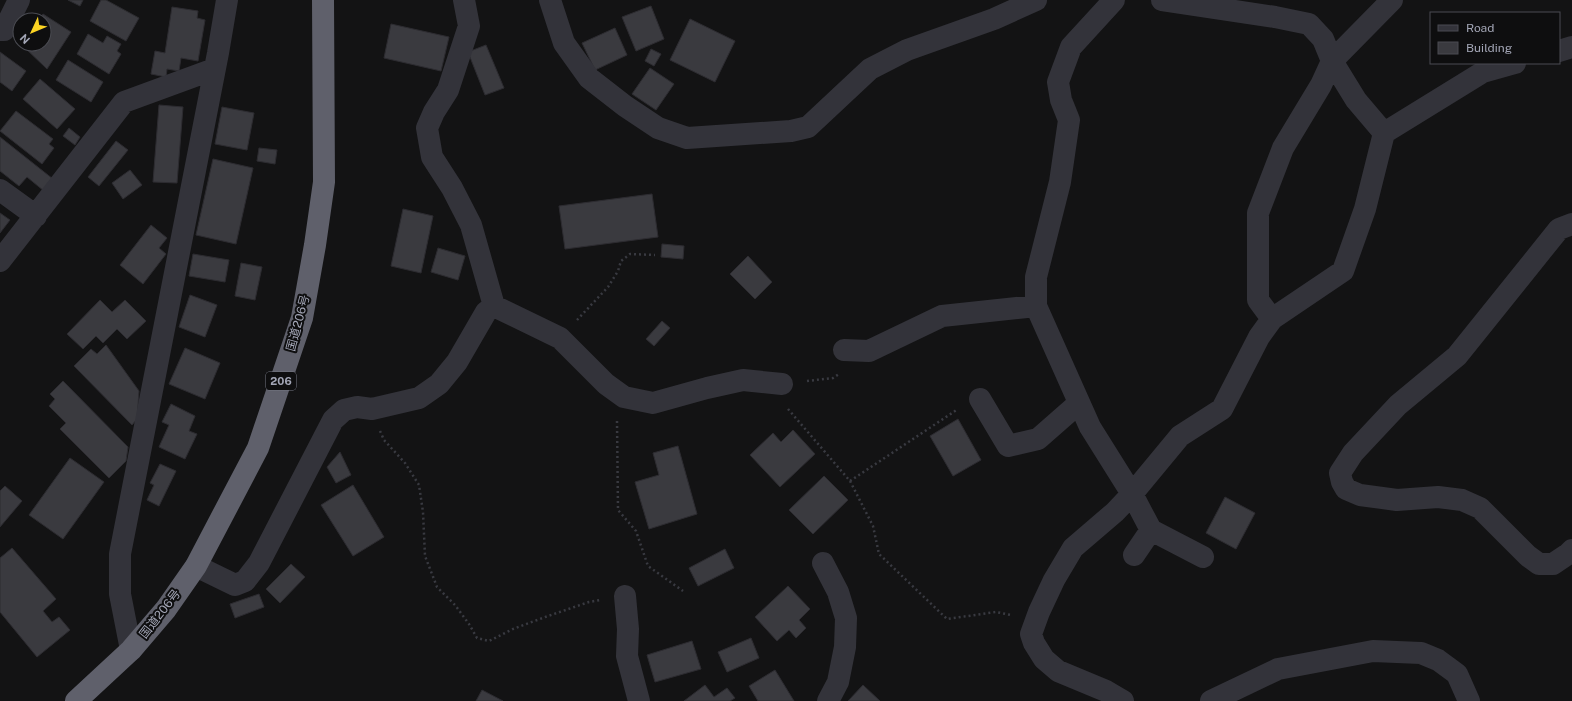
<svg xmlns="http://www.w3.org/2000/svg" width="1572" height="701" font-family="'Public Sans','Noto Sans JP',sans-serif">
  <style>
    .building { fill: #3a3a3f; stroke: #2d2c31 }
    .lines { fill: none; stroke-linecap: round; stroke-linejoin: round }
    .path { stroke: #393a41; stroke-width: 2.5; stroke-dasharray: 2 3; stroke-linecap: butt }
    .street { stroke: #33333a; stroke-width: 22 }
    .highway { stroke: #5f606b; stroke-width: 22 }
    .labels { text-anchor: middle; stroke-width: 4; stroke-linejoin: round; paint-order: stroke }
    .shield { fill: #0e0e0f; stroke: #767884; stroke-width: 1 }
    .shield-label { font-size: 11px; font-weight: bold; fill: #a3a6b6 }
    .street-label { font-size: 12px; fill: #a3a6b6; stroke: #0e0e0f }
  </style>
  <rect width="100%" height="100%" fill="#131314"/>
  <path class="building" d="M68 0H83L80 6Z
    M101 0H106L139 18 126 41 90 21Z
    M651 6 664 39 636 51 622 17Z
    M172 7 198 11 197 18 205 20 198 61 181 58 179 71 167 69 166 77 151 74 155 51 165 53Z
    M43 14 71 32 47 69 23 46 24 44H44V20H39Z
    M690 19 735 41 715 82 670 60Z
    M391 24 449 37 441 71 384 58Z
    M615 28 627 55 595 70 582 43Z
    M88 34 103 43 107 36 121 44 117 51 121 54 109 74 77 54Z
    M486 45 504 88 485 95 468 52Z
    M651 49 661 54 654 66 645 61Z
    M0 52 26 71 12 91 0 82Z
    M68 60 103 82 91 102 56 80Z
    M650 68 674 84 656 110 632 94Z
    M40 79 75 109 57 129 23 99Z
    M159 105 183 107 177 183 153 182Z
    M222 107 254 113 247 150 215 144Z
    M16 111 53 139 49 144 54 148 42 164 0 131Z
    M69 128 80 137 75 145 63 136Z
    M0 137 53 179 44 191 27 177 19 186 0 171Z
    M116 141 128 150 99 186 88 177Z
    M259 148 277 150 275 164 257 161Z
    M213 159 253 168 236 244 196 235Z
    M130 170 142 185 123 199 112 183Z
    M652 194 658 237 565 249 559 206Z
    M403 209 433 216 421 273 391 266Z
    M0 213 10 220 0 233Z
    M151 225 167 238 159 248 166 254 143 284 120 265Z
    M662 244 684 246 683 259 661 257Z
    M438 248 465 256 458 280 431 272Z
    M193 254 229 260 225 282 189 276Z
    M748 256 772 282 755 299 730 274Z
    M241 263 262 267 255 300 235 296Z
    M190 295 217 305 205 337 179 327Z
    M100 300 112 312 125 300 146 321 127 339 117 329 103 343 96 336 83 349 67 334Z
    M662 321 670 328 654 346 646 339Z
    M106 345 139 391 137 419 132 425 74 366 91 349 97 354Z
    M185 348 220 363 205 399 169 384Z
    M63 381 128 447 126 461 109 478 60 429 66 423 49 406 55 399 50 394Z
    M171 404 195 416 189 431 197 434 185 459 159 447 169 425 162 422Z
    M958 419 981 460 953 476 930 436Z
    M793 430 815 454 780 487 750 455 773 433 781 442Z
    M678 446 697 514 649 529 635 482 659 475 653 453Z
    M340 452 351 475 336 483 327 467Z
    M70 458 104 482 63 539 29 515Z
    M160 464 176 471 159 506 147 500 154 485 150 483Z
    M824 476 848 500 813 534 789 510Z
    M353 485 384 537 353 556 321 505Z
    M5 486 22 501 0 527V491Z
    M1225 497 1255 513 1236 549 1206 533Z
    M12 548 56 599 43 611 52 622 59 617 70 630 37 657 0 612V558Z
    M725 549 734 568 698 586 689 568Z
    M291 564 305 577 280 603 266 589Z
    M788 586 810 609 799 620 806 628 796 638 789 630 777 641 755 617Z
    M259 594 264 607 235 618 230 604Z
    M751 638 759 658 727 672 718 652Z
    M692 641 701 669 655 682 647 655Z
    M775 670 794 701H758L749 686Z
    M705 685 714 697 727 688 735 698 730 701H684Z
    M863 685 880 701H848Z
    M482 690 503 701H476Z"/>
  <g class="lines">
    <path class="path" d="M577 320 608 287 618 271 621 261 630 254 655 255
      M807 381 833 378 839 374
      M788 409 850 481 958 409
      M617 421 618 510 636 531 648 566 683 591
      M380 431 384 440 405 463 419 485 423 512 425 556 437 587 455 605 469 624 477 638 489 641 513 629 548 616 589 602 600 600
      M850 481 873 526 879 554 947 619 996 612 1011 615"/>
    <path class="street" d="M550 0 564 43 589 78 625 106 658 128 687 138 791 131 808 127 870 69 907 50 994 19 1036 0
      M1114 0 1071 47 1058 82 1061 100 1069 120 1060 182 1036 277V306L1090 427 1132 494 1151 530 1203 557
      M1162 0 1275 17 1309 24 1323 39 1332 61 1356 100 1384 133
      M0 30H4L19 0
      M1559 51 1572 47
      M0 190 36 216
      M1572 224 1559 229 1457 356 1398 405 1353 453 1340 473 1342 482 1346 489 1360 495 1397 500 1438 497 1462 500 1480 508 1528 556 1539 564H1553L1568 554 1572 550
      M0 261 124 102 214 69
      M494 306 560 338 606 384 624 397 653 403 707 388 743 380 782 384
      M1272 319 1258 300V213L1283 148 1321 85 1332 61 1392 0
      M844 350 869 351 942 316 1036 306
      M980 399 1008 446 1038 439 1079 403
      M1134 555 1151 530
      M823 563 838 592 846 618 845 647 838 682 828 701
      M196 566 235 585 245 581 259 563 333 420 344 410 357 407 372 409 419 398 439 384 457 362 486 312 494 306 471 225 452 188 432 157 427 128 434 112 448 90 469 26 464 0
      M625 596 628 629 627 656 639 701
      M131 650 120 594V554L218 53 227 0
      M1123 701 1106 691 1058 671 1044 659 1034 643 1031 634 1039 612 1054 580 1073 548 1115 512 1132 494 1180 436 1222 409 1259 337 1272 319 1343 271 1365 209 1384 133 1483 72 1515 63
      M1211 701 1278 669 1373 651 1421 653 1438 660 1457 674 1469 701"/>
    <path class="highway" d="M76 701 131 650 166 609 196 566 258 448 302 318 315 245 324 182 323 0"/>
  </g>
  <g class="labels">
    <rect class="shield" x="266" y="372" width="30" height="18" rx="3"/>
    <g class="shield-label">
      <text x="281" y="385">206</text>
    </g>
    <g class="street-label">
      <text transform="translate(298 323) rotate(-75)" y="4">国道206号</text>
      <text transform="translate(160 614) rotate(-52)" y="4">国道206号</text>
    </g>
  </g>
  <rect x="1430" y="12" width="130" height="52" fill="#0e0e0f" stroke="#4a4b52"/>
  <rect x="1438" y="25" width="20" height="6" fill="#33333a" stroke="#4a4b52"/>
  <text x="1466" y="32" font-size="12" fill="#a3a6b6">Road</text>
  <rect x="1438" y="42" width="20" height="12" fill="#3a3a3f" stroke="#4a4b52"/>
  <text x="1466" y="52" font-size="12" fill="#a3a6b6">Building</text>
  <g transform="translate(32 32) rotate(226)"><circle r="19" fill="#0e0e0f" stroke="#4a4b52"/>
  <path d="M0-3L7 15L0 10L-7 15Z" fill="#fcd423"/>
  <text y="-6" font-size="11" font-weight="bold" text-anchor="middle" fill="#a3a6b6">N</text>
  </g>
</svg>
